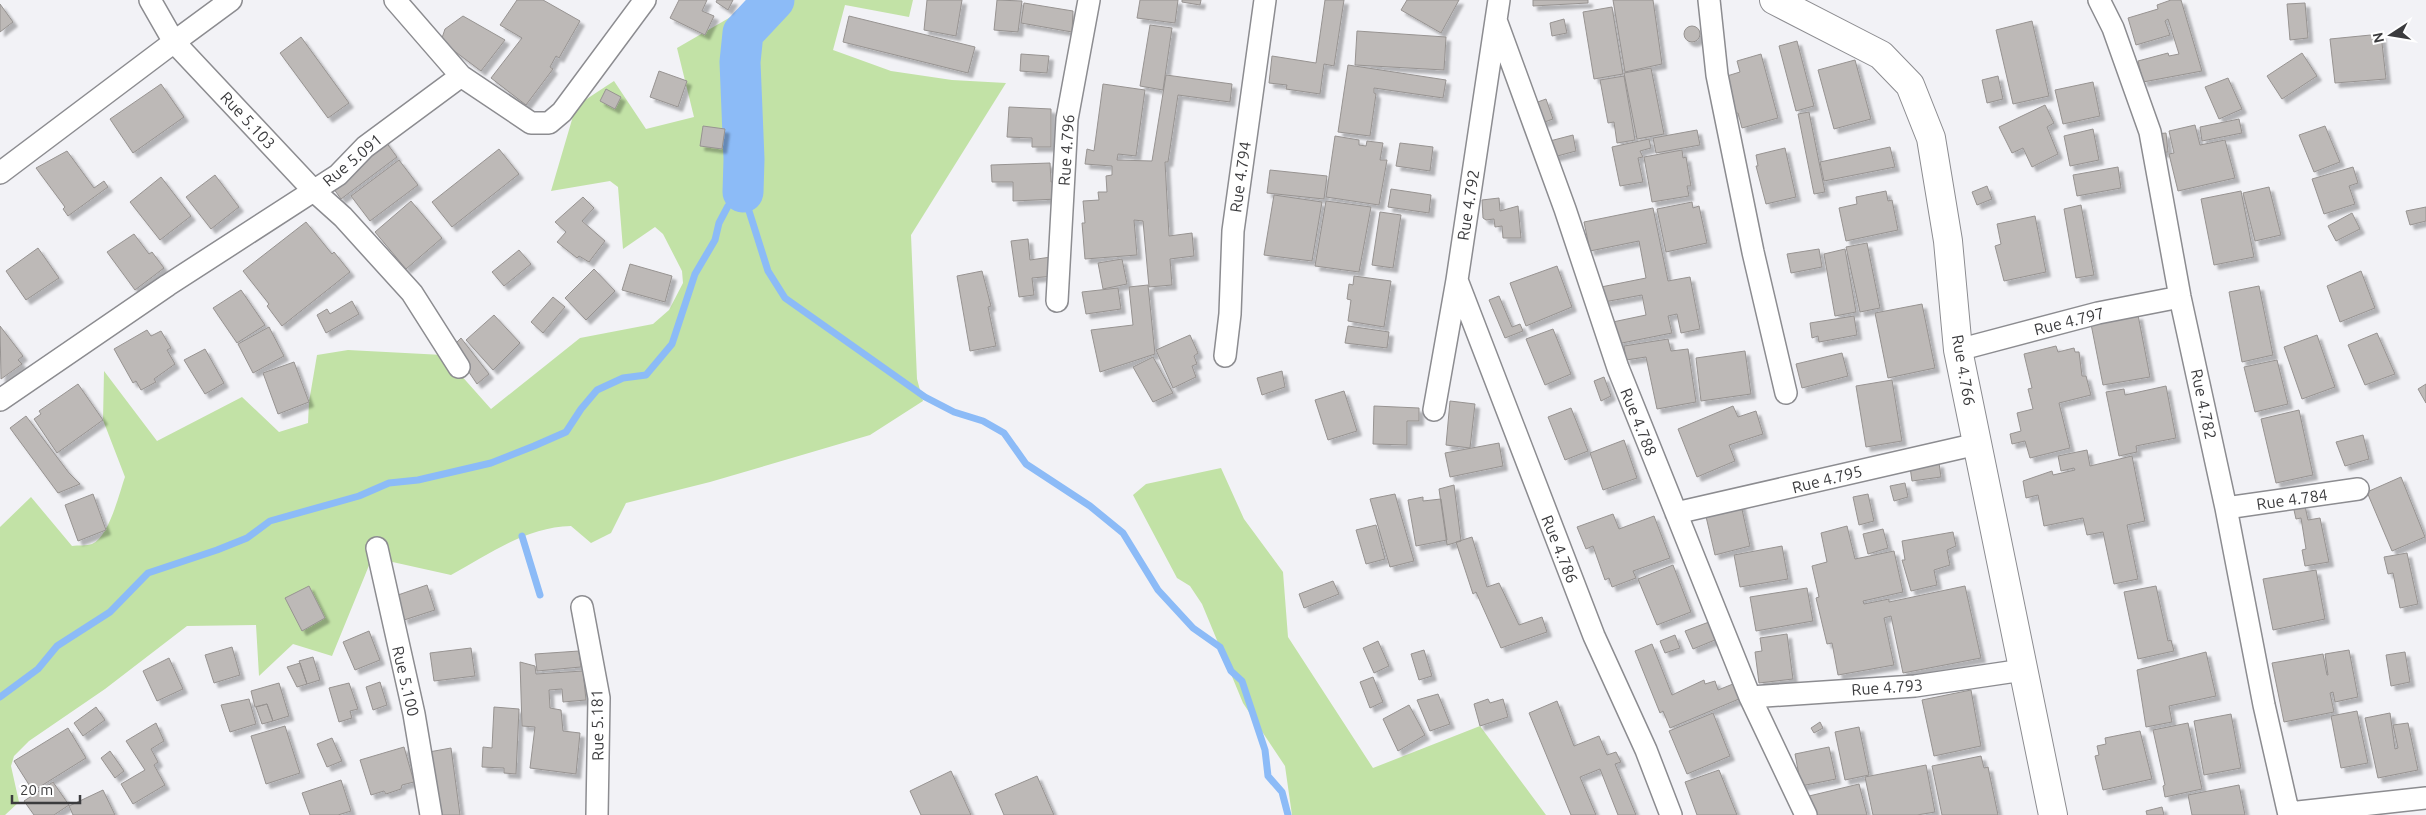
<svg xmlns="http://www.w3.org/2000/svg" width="2426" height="815" font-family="Ubuntu,sans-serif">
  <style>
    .green { fill: #c2e2a6 }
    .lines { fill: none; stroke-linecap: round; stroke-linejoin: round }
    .stream { stroke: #8cbbf7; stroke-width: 7 }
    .river { stroke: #8cbbf7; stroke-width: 41 }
    .building { fill: #bdb9b7; stroke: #979391; filter: url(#shadow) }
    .minor-casing { stroke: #8c8c90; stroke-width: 24 }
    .tertiary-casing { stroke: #8c8c90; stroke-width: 30 }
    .minor { stroke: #fff; stroke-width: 21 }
    .tertiary { stroke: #fff; stroke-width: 28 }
    .labels { text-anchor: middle; stroke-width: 4; stroke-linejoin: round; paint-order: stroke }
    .street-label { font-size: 16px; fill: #3b3b3d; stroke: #fff }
  </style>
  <defs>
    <filter id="shadow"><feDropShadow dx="4.5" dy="4.5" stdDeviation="1" flood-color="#0004"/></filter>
  </defs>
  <rect width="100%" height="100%" fill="#f2f2f6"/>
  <path class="green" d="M748 0H913L909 17 845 5 833 50 891 71 952 80 1006 83 911 235 917 379 923 401 870 435 710 482 626 503 611 533 591 543 571 526C526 527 489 554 451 575L379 559 370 563 332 656 293 644 259 676 256 625 187 626 105 689 29 741 14 756 11 766 19 802 5 815H0V527L31 497 72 546C78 545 87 546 92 544 109 537 119 494 125 477L103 420 104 371 157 441 242 397 279 432 308 423 309 402 317 355 348 350 443 355 491 409 580 338 653 324 669 310 683 283 682 271 663 234 655 227 623 249 618 187 610 181 551 191 576 106 614 81 646 129 694 117 677 48 748 7Z
    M1221 468 1244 519 1283 572 1288 637 1373 768 1480 726 1546 815H1292L1285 766 1243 703 1202 604 1190 586 1177 578 1133 495 1146 484Z"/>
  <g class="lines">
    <path class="stream" d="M522 536 540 595
      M0 697 38 669 57 646 110 612 148 573 217 550 247 538 270 521 359 496 389 483 418 480 491 463 534 446 566 432 581 409 597 390 623 378 646 375 672 344 695 274 715 240 719 223 728 206 743 192 768 271 785 298 925 397 954 412 983 421 1004 433 1026 464 1090 506 1123 533 1158 590 1193 628 1220 647 1231 671 1242 681 1265 750 1268 776 1282 792 1288 815"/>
    <path class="river" d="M743 192 744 159 740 62 743 33 774 0"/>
  </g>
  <path class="building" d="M517 0H543L580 21 559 58 556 56 550 67 553 69 526 105 491 78 522 38 500 25Z
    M679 0H707L702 11 714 16 705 35 670 18Z
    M717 0H733L728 10 716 2Z
    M927 0H962L956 36 924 30Z
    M997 0 1022 1 1018 32 994 30Z
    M1140 0H1178L1175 23 1137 18Z
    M1182 0H1201L1200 5 1182 2Z
    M1325 0H1344L1334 66 1324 64 1320 94 1286 89 1287 85 1269 83 1272 56 1316 63Z
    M1407 0H1459L1441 33 1401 10Z
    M1533 0H1588V3L1533 6Z
    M1613 0H1653L1662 64 1625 72Z
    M2171 0H2181L2202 71 2143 82 2138 61 2168 53 2169 56 2179 54 2168 19 2165 21 2170 35 2136 45 2128 18 2158 9 2157 5Z
    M1024 3 1073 11 1072 32 1021 23Z
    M2305 3 2308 38 2290 40 2287 4Z
    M0 4 13 22 0 32Z
    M1612 7 1623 74 1594 79 1583 12Z
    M463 16 505 40 481 71 441 41 445 29Z
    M849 16 975 47 968 73 843 42Z
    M1564 19 1567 33 1552 36 1550 23Z
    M2032 21 2049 96 2013 104 1996 30Z
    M1150 25 1172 28 1163 90 1140 86Z
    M1684 34a8 8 0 1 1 16 0a8 8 0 1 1-16 0Z
    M1357 31 1446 37 1444 70 1355 65Z
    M2381 34 2386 79 2335 83 2330 39Z
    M301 37 349 103 328 118 280 53Z
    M1797 41 1814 106 1796 111 1779 46Z
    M2302 53 2317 76 2282 99 2267 76Z
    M1021 54 1049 56 1047 73 1020 71Z
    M1761 54 1778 118 1742 128 1738 113 1731 114 1727 76 1740 72 1737 61Z
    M1855 60 1871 119 1834 129 1818 70Z
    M1348 65 1446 80 1443 98 1374 88V93L1376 94 1370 136 1338 132Z
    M1651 68 1664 134 1637 139 1624 73Z
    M659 71 687 81 678 107 650 97Z
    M1166 75 1232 84 1230 102 1178 95 1168 162H1165L1169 236 1192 233 1194 256 1170 259 1172 285 1149 287 1143 221 1134 220 1137 255 1085 259 1082 223H1085L1083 201 1099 200 1098 192H1107L1106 176 1112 175V166L1085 164 1087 149 1094 151 1103 84 1145 90 1136 156 1118 154 1117 160 1152 161Z
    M1624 76 1635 140 1617 143 1614 122 1608 123 1600 80Z
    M1998 76 2003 99 1987 103 1982 80Z
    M2228 78 2242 109 2219 119 2205 87Z
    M2093 82 2100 116 2063 124 2055 90Z
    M161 84 184 117 133 153 110 119Z
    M606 89 621 97 615 109 600 101Z
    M1546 99 1553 119 1542 123 1535 103Z
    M2045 105 2054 123 2047 127 2058 154 2032 167 2023 148 2012 153 1999 127Z
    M1009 107 1051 109V147H1032V138L1007 137Z
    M1809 112 1825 192 1814 194 1798 114Z
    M2239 119 2242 133 2202 141 2200 127Z
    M2195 125 2200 145 2225 140 2235 178 2178 191 2169 154 2174 153 2169 131Z
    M703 126 725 129 722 149 700 146Z
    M2325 126 2340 162 2314 172 2299 135Z
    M2093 129 2099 160 2070 166 2064 136Z
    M1697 130 1700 145 1656 153 1653 138Z
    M2166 133 2168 152 2158 153 2156 134Z
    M380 134 397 157 341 199 324 175Z
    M1573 135 1576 151 1550 158 1546 142Z
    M1335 136 1359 140V145L1366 146 1367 141 1383 143 1380 160H1387L1379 205 1326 197Z
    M1649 139 1651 148 1640 151 1643 157 1638 158 1643 182 1620 186 1612 147Z
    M1400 143 1433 147 1430 171 1396 166Z
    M1890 147 1895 167 1824 181 1820 162Z
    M1785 148 1796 197 1766 204 1756 166H1758L1756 155Z
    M499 149 519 174 452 227 432 202Z
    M1682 150 1683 158 1686 157 1691 186H1687L1689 196 1652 202 1644 157Z
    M67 151 94 188 104 181 108 187 68 216 63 209 65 207 36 168Z
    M399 160 418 185 370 221 351 196Z
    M1050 163 1051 182H1057L1058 199 1013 201V182H992L991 165Z
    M2118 167 2121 188 2077 196 2073 175Z
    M2353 167 2358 183 2349 186 2355 204 2324 214 2312 179Z
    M1270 170 1327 176 1324 199 1267 193Z
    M215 175 239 207 211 229 186 197Z
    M161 177 191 216 160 240 130 202Z
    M1987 186 1992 199 1977 205 1972 192Z
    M2269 187 2281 235 2255 241 2243 193Z
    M1391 189 1431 195 1429 213 1388 207Z
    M1886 191 1888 201 1892 200 1898 230 1846 241 1839 208 1857 204 1856 197Z
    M2241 191 2254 257 2214 265 2201 199Z
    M1274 195 1322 202 1312 261 1264 255Z
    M583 197 594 208 582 221 605 241 589 262 579 256 577 258 557 242 566 232 555 222Z
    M1499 198 1500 211 1518 206 1521 238H1503L1502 226 1495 227 1494 219 1486 220 1483 218 1482 200Z
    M411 201 442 238 406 269 375 232Z
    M1326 201 1371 207 1359 272 1315 266Z
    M1692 202 1693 208 1699 206 1707 243 1666 252 1657 209Z
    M2081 205 2094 275 2076 278 2064 209Z
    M2426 207V221L2410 225 2406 211Z
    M1653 208 1668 281 1690 277 1700 329 1681 333 1677 314 1668 316 1672 333 1612 345 1608 323 1646 315 1642 295 1604 302 1601 287 1646 278 1639 241 1590 251 1584 222Z
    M1380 212 1401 215 1393 268 1372 265Z
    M2352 213 2360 229 2336 241 2328 226Z
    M2035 216 2046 272 2004 281 1995 246 2001 244 1997 224Z
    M306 222 332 254 334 252 350 272 282 326 267 306 269 304 243 271Z
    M134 234 149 254 152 252 164 268 135 290 107 252Z
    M1028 239 1030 260 1051 257 1054 276 1032 278 1034 295 1019 297 1011 241Z
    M1867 243 1880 308 1860 312 1846 247Z
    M38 248 59 278 26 300 6 271Z
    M1819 249 1822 267 1791 273 1787 254Z
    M1845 249 1856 312 1835 316 1824 254Z
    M519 250 531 264 504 286 492 272Z
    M1122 259 1127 284 1103 289 1098 263Z
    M630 264 672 276 665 302 622 290Z
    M1557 266 1572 307 1526 326 1510 283Z
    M594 269 615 291 586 320 565 298Z
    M982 271 991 306 988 307 996 346 970 351 957 276Z
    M2361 271 2375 308 2340 322 2327 286Z
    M1354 276 1391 281 1384 327 1348 321 1351 300 1347 299 1349 284 1353 285Z
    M1148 285 1155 354 1100 372 1091 330 1133 325 1129 287Z
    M2259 286 2273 355 2242 362 2229 292Z
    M1118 288 1121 309 1086 314 1082 292Z
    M241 290 265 325 237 343 213 308Z
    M1499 296 1512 327 1520 324 1523 331 1505 338 1489 300Z
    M553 297 565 307 543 333 531 322Z
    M352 301 359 314 326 333 317 315 327 309 330 314Z
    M1922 304 1935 368 1888 378 1875 313Z
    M494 315 520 343 493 370 466 340Z
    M2138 315 2150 377 2103 385 2091 324Z
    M1854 316 1857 335 1819 342 1818 336 1812 338 1810 323Z
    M0 326 23 356 18 360 22 364 1 379Z
    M1348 326 1389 332 1387 348 1345 343Z
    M269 327 284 356 253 373 238 344Z
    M1553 329 1571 374 1545 385 1526 339Z
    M147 330 151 336 161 331 171 348 167 350 175 364 154 379 156 382 141 390 136 381 133 383 114 349Z
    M2377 333 2395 374 2365 385 2348 345Z
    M1190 335 1198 353 1194 356 1197 364 1192 366 1196 377 1173 388 1156 350Z
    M2317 335 2335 387 2302 399 2284 347Z
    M461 338 489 374 477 384 452 347Z
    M1668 339 1671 351 1688 349 1696 402 1657 409 1646 357 1626 360 1624 346Z
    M2056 346 2058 352 2074 348 2075 352H2079L2082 376H2086L2091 395 2059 403 2070 448 2030 458 2025 441 2012 444 2010 434 2021 431 2017 413 2033 409 2028 389 2032 388 2024 354Z
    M205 349 224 383 205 394 184 360Z
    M1745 351 1751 394 1701 401 1696 358Z
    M1842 353 1848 376 1802 388 1796 364Z
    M1153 357 1173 393 1153 402 1133 367Z
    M2277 360 2288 404 2255 412 2244 367Z
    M294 362 309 402 278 414 263 373Z
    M1282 371 1285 387 1262 395 1257 378Z
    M1604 377 1611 396 1601 401 1594 381Z
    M1892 380 1902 441 1866 447 1856 386Z
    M78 384 103 420 57 453 34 419 41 414 39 411Z
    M2426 384V403L2418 389Z
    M2166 386 2176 438 2136 446 2137 452 2119 456 2106 392 2124 389 2125 395Z
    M1344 391 1357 431 1328 440 1315 400Z
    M1450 401 1475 404 1470 448 1446 445Z
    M1374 406 1419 408V421H1407V445L1373 444Z
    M1733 406 1738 417 1756 411 1763 434 1729 445 1735 461 1697 477 1678 429Z
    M1571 408 1588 451 1565 460 1548 417Z
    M2299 410 2313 475 2276 483 2261 419Z
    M26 416 69 473 80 484 58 493 10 428Z
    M2363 435 2369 459 2345 466 2336 442Z
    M1624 440 1637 478 1603 490 1590 453Z
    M1499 443 1503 466 1450 477 1445 453Z
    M2087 450 2090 466 2132 456 2145 521 2127 525 2138 579 2114 584 2103 532 2087 535 2083 518 2044 526 2038 495 2026 498 2023 481 2052 471 2053 475 2075 470 2074 468 2061 471 2058 456Z
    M1939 463 1941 477 1912 481 1910 467Z
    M2401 477 2425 537 2392 551 2367 492Z
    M1905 483 1908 497 1894 501 1890 486Z
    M1454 485 1461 541 1447 545 1439 489Z
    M93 494 106 530 78 541 65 505Z
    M1395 494 1414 561 1390 567 1370 499Z
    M1868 494 1874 521 1859 525 1853 497Z
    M1423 497V501L1441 499 1447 540 1416 546 1408 500Z
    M1740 500 1750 546 1715 555 1704 508Z
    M2292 501 2305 506 2308 520 2320 518 2329 562 2305 566 2302 550 2306 549 2301 518 2296 519Z
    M1613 514 1619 529 1654 516 1670 558 1633 571 1636 578 1612 587 1609 578 1605 580 1593 546 1586 549 1577 527Z
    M1376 525 1385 559 1366 564 1356 530Z
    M1847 526 1855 559 1894 551 1903 592 1863 601 1864 604 1889 599V602L1965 586 1981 658 1903 673 1891 616 1884 618 1894 665 1838 675 1832 643 1827 644 1816 598 1819 597 1812 566 1827 562 1821 533Z
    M1883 529 1888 548 1868 554 1863 534Z
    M1953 532 1956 546 1947 550 1950 565 1934 570 1937 585 1911 591 1902 560H1905L1902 541Z
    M1472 537 1487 587 1499 583 1519 625 1542 617 1547 632 1501 648 1476 592 1473 594 1456 542Z
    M1782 546 1788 579 1740 587 1734 555Z
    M2407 553 2418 604 2400 608 2393 573 2388 574 2384 557Z
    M1673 565 1691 612 1657 625 1638 579Z
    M2316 570 2325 619 2273 630 2263 579Z
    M1333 581 1339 594 1304 608 1299 594Z
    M427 585 435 610 404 620 395 596Z
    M309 586 325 618 302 631 285 598Z
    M2156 586 2168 641 2171 640 2174 651 2138 659 2124 592Z
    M1807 588 1813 621 1756 631 1750 597Z
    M1709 622 1715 640 1693 649 1685 631Z
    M369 631 380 660 355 670 343 642Z
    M1787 634 1793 679 1759 683 1755 652 1762 651 1760 638Z
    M1675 635 1680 648 1665 653 1660 641Z
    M1378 641 1389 666 1374 673 1363 648Z
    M1652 644 1672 695 1704 680 1705 684 1715 681 1718 690 1733 684 1739 699 1670 728 1663 711 1660 713 1635 651Z
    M232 647 240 675 214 683 205 655Z
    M471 648 475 676 434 681 430 653Z
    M1424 650 1432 676 1419 680 1411 654Z
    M2349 650 2358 697 2335 702 2333 692 2330 693 2334 712 2284 722 2272 663 2323 654 2327 675H2328L2325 654Z
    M579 651 581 667 537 671 535 654Z
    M2206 652 2216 696 2169 706 2172 722 2146 727 2137 670Z
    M2405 652 2410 682 2391 686 2386 655Z
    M313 657 320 680 307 684 299 661Z
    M169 658 183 689 157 701 143 671Z
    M520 662 535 666 536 674 583 671 586 700 563 702 562 689 549 690 550 708 561 710 563 731 580 733 576 774 530 768 535 727 522 726Z
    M300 663 307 684 297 687 287 667Z
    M1373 677 1383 702 1370 708 1360 682Z
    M380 682 387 705 373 710 366 687Z
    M279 683 289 716 273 721 267 704 255 707 251 691Z
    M349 683 358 709 350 711 352 718 339 722 329 688Z
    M1971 690 1981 746 1934 756 1922 700Z
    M1438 694 1450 724 1430 731 1417 700Z
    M249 699 256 724 230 732 221 705Z
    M1488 699 1490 703 1503 699 1508 717 1480 726 1474 704Z
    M1557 701 1574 746 1599 736 1607 755 1616 752 1621 762 1615 764 1636 815H1618L1600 769 1580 777 1596 815H1571L1529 713Z
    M267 704 273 721 262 724 256 707Z
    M1409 705 1425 735 1398 751 1383 719Z
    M96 707 105 720 83 736 74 723Z
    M494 707 519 709 516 774 504 773V768L482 767 483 747 492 748Z
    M2357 711 2368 763 2341 768 2331 716Z
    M1713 713 1730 756 1687 774 1669 731Z
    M2390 713 2395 749 2398 748 2393 725 2408 723 2418 770 2378 778 2365 718Z
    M2231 714 2241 768 2204 775 2194 721Z
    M1820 722 1823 728 1814 733 1811 728Z
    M156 723 164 741 151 749 158 762 154 765 165 785 133 804 121 784 145 770 126 741Z
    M2188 723 2202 789 2165 797 2163 786 2165 785 2153 730Z
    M285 726 300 773 266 784 251 736Z
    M1859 727 1869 775 1845 780 1835 732Z
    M68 728 86 758 33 791 14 761Z
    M2140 731 2152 779 2103 790 2095 756 2099 755 2097 746 2106 744 2105 738Z
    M332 738 342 761 327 767 317 744Z
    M404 747 414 782 402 785 401 789 386 794 384 791 371 795 360 760Z
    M1829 747 1836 779 1801 786 1795 754Z
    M451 748 460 815H439L429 752Z
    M110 751 124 771 115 778 101 758Z
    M1981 756 1984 768 1988 767 1998 815H1942L1932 766Z
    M1926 765 1935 812 1917 815H1873L1865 777Z
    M1719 770 1737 815H1697L1685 782Z
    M951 771 971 815H921L910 791Z
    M1037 776 1054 815H1004L995 794Z
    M341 780 351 811 338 815H310L302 793Z
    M53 782 69 805 54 815H34L24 801Z
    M1859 784 1867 815H1814L1809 796Z
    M2239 785 2245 815H2192L2188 795Z
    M103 790 115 815H73L69 806Z
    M2162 807 2164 815H2147L2146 811Z"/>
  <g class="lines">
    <g class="minor-casing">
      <path id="minor" d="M150 0 174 42 231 0
        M395 0 461 76
        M1709 0 1717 75 1753 252 1786 393
        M2099 0 2113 28 2150 132 2180 297 2226 508 2264 705 2289 815
        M1496 20 1565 209 1618 368 1750 697 1806 815
        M0 173 174 42 314 191 343 217 412 293 459 367
        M1457 280 1594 636 1646 750 1671 815
        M1057 301 1067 119 1089 0
        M1958 350 2098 313 2180 297
        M1225 356 1230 314 1233 231 1265 0
        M0 400 168 285 338 175 365 147 461 76 531 123H549L562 112 645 0
        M1434 410 1457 280 1499 0
        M2226 508 2358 489
        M1676 513 1977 444
        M377 548 414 714 431 815
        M582 607 599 698 597 815
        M1750 697 1915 686 2023 670
        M2289 813 2426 798"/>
    </g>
    <g class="tertiary-casing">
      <path id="tertiary" d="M1774 0 1881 55 1910 85 1931 138 1948 241 1958 350 2053 815"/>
    </g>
    <use href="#minor" class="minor"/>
    <use href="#tertiary" class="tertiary"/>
  </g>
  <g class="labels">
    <g class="street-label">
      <text transform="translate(248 120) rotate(47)" y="6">Rue 5.103</text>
      <text transform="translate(1066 150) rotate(-86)" y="6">Rue 4.796</text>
      <text transform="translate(352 160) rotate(-40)" y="6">Rue 5.091</text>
      <text transform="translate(1240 177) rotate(-82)" y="6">Rue 4.794</text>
      <text transform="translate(1468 205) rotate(-81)" y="6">Rue 4.792</text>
      <text transform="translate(2069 321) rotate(-14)" y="6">Rue 4.797</text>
      <text transform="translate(1964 370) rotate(80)" y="6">Rue 4.766</text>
      <text transform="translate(2204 404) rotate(78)" y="6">Rue 4.782</text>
      <text transform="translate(1639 422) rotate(68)" y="6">Rue 4.788</text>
      <text transform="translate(1827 479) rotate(-14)" y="6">Rue 4.795</text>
      <text transform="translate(2292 499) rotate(-8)" y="6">Rue 4.784</text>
      <text transform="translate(1560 549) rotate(68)" y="6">Rue 4.786</text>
      <text transform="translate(406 681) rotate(77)" y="6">Rue 5.100</text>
      <text transform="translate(1887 687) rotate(-4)" y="6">Rue 4.793</text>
      <text transform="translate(597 725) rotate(-91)" y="6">Rue 5.181</text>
    </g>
  </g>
  <g transform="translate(2391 35) rotate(258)" stroke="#ffffff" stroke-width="4" paint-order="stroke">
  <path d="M0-4L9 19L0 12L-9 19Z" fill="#3b3b3d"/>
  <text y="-8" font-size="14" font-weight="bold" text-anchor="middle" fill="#3b3b3d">N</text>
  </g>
  <path d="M12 795v8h68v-8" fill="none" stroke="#3b3b3d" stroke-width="2.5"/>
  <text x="20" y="795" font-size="15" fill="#3b3b3d" stroke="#ffffff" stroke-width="4" paint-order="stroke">20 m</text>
</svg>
